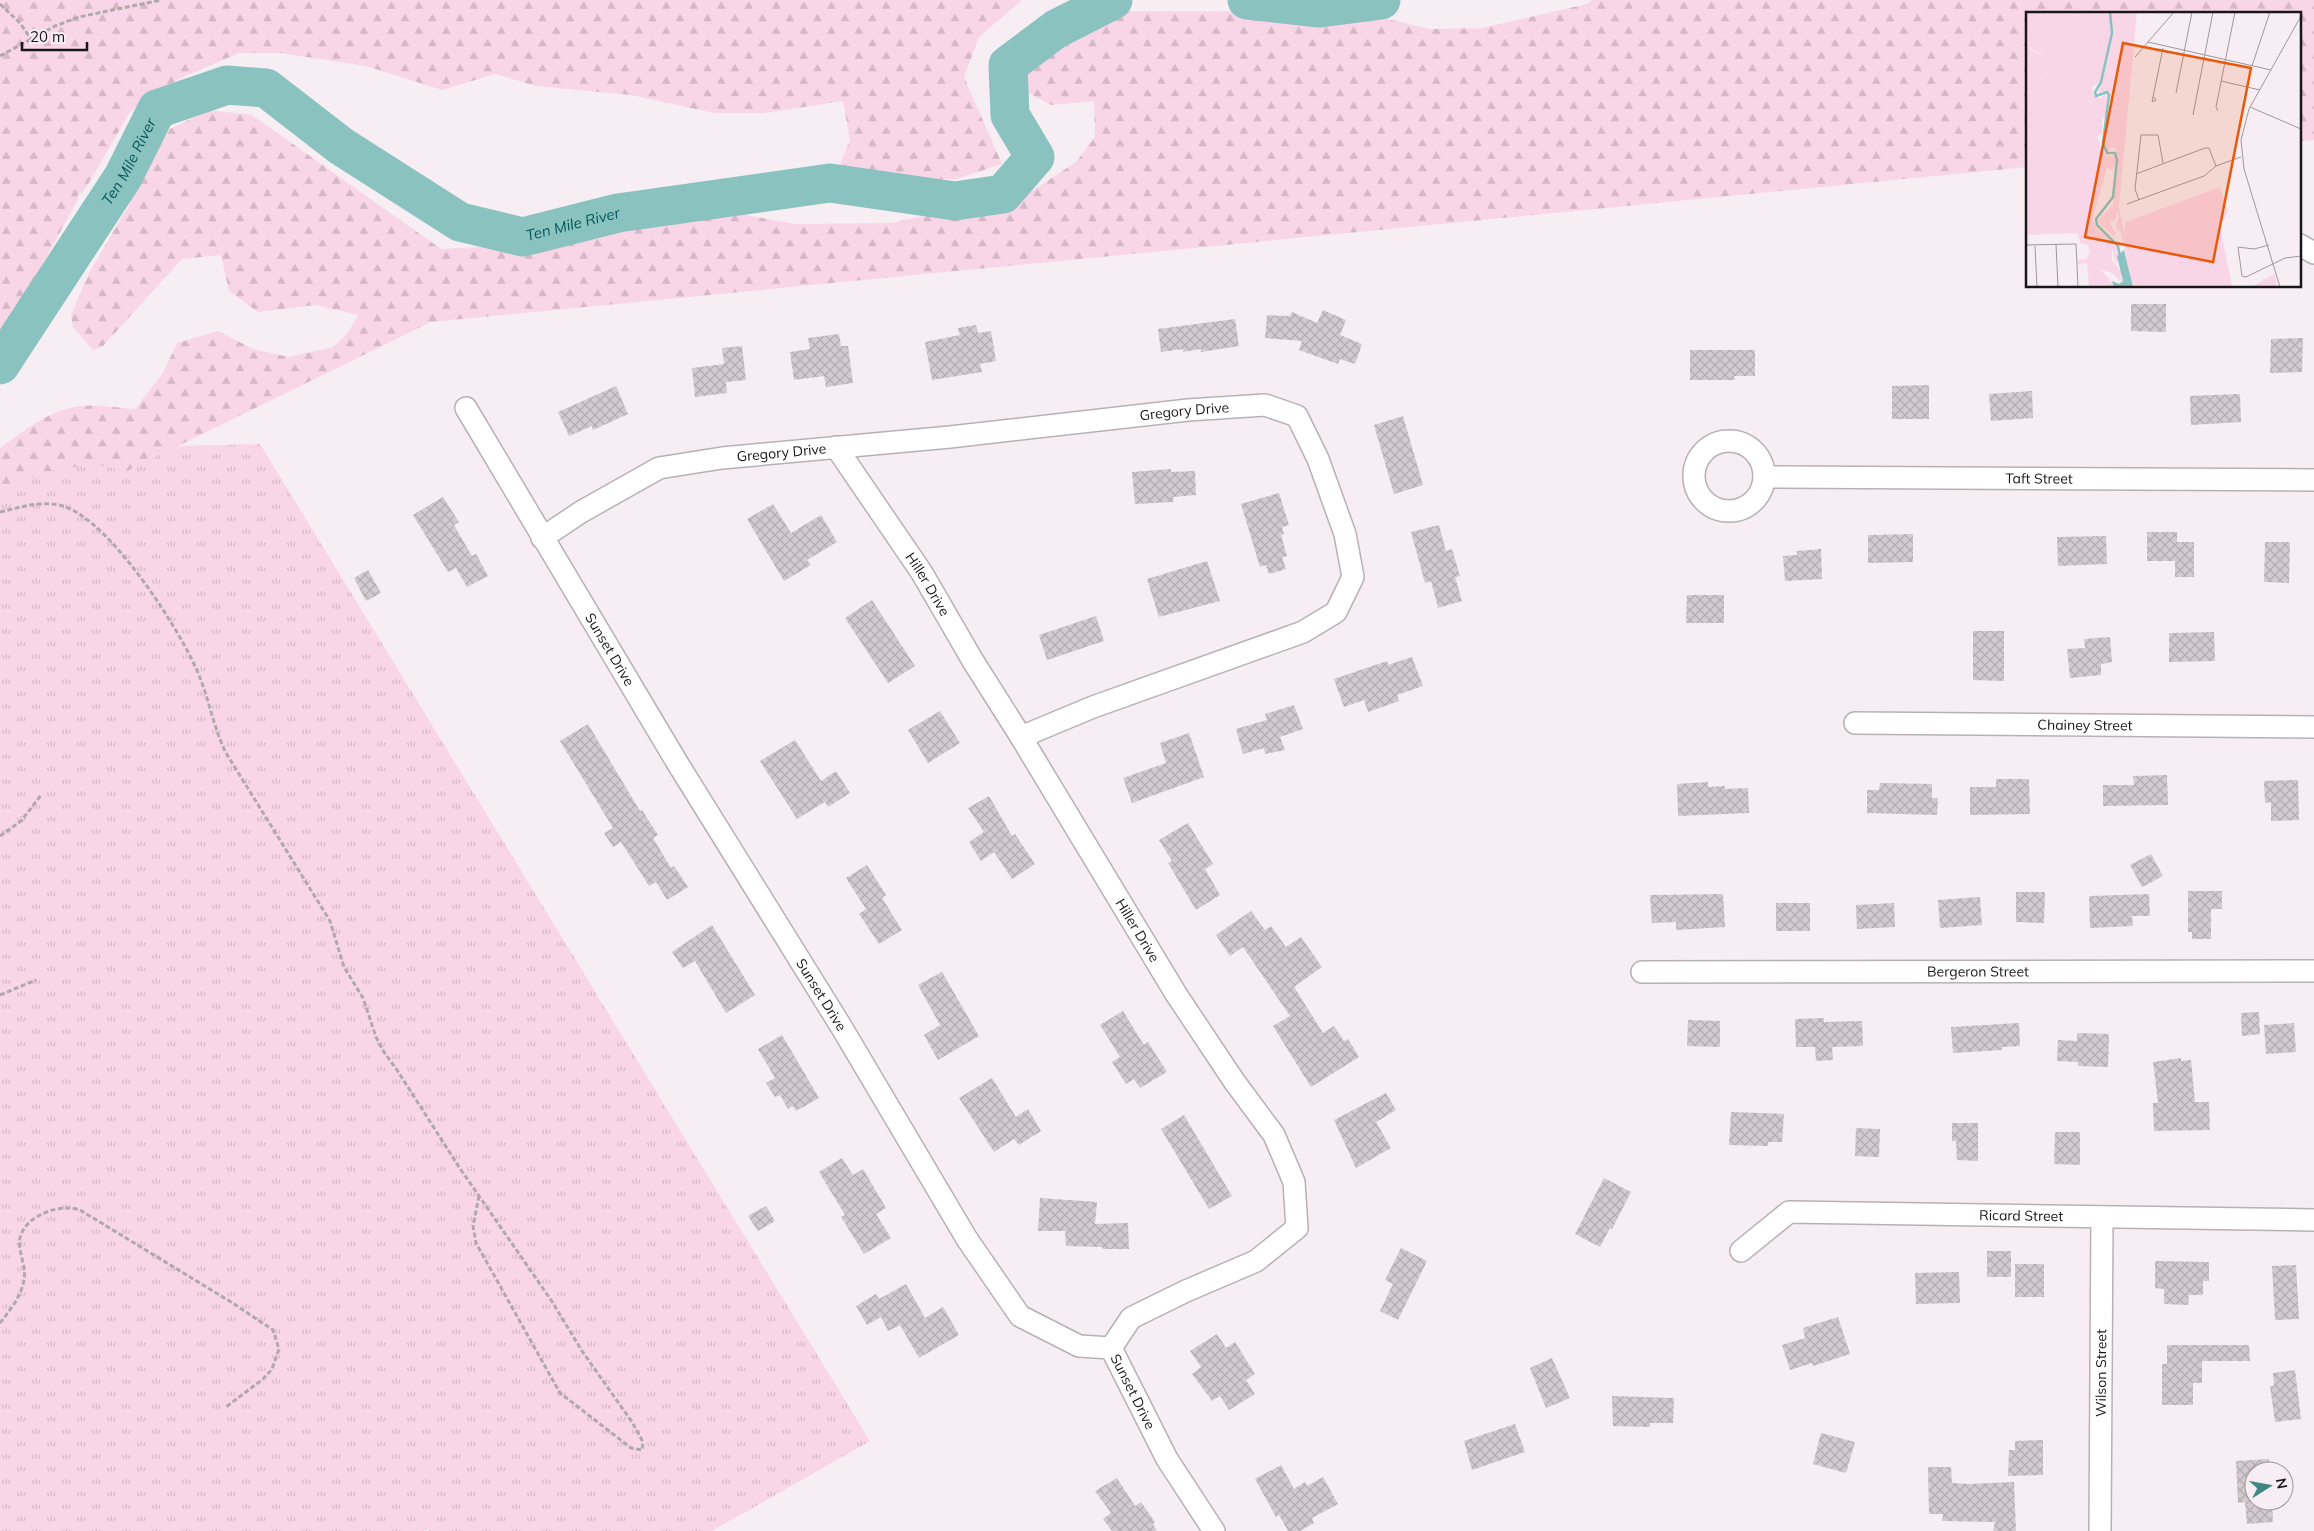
<svg xmlns="http://www.w3.org/2000/svg" width="2314" height="1531" font-family="Mulish,sans-serif">
  <style>
    .grass { fill: url(#grass-tufts) }
    .forest { fill: url(#forest-firs) }
    .lines { fill: none; stroke-linecap: round; stroke-linejoin: round }
    .river { stroke: #8ac2c0; stroke-width: 39 }
    .building { fill: url(#building-cross-hatch) }
    .minor-casing { stroke: #b8b1b4; stroke-width: 24 }
    .path { stroke: #afa9ac; stroke-width: 3; stroke-dasharray: 5 2.5; stroke-linecap: butt }
    .minor { stroke: #fff; stroke-width: 21 }
    .labels { text-anchor: middle; stroke-width: 4; stroke-linejoin: round; paint-order: stroke }
    .street-label { font-size: 14px; fill: #191618; stroke: #f6eef2 }
    .water-label { font-size: 15px; font-style: italic; fill: #025655; stroke: #f6eef2 }
    .inset-river { fill: none; stroke: #8ac2c0; stroke-width: 2.5 }
    .inset-road { fill: none; stroke: #9e989b; stroke-width: 1 }
    .view { fill: #e8590c; fill-opacity: 0.15; stroke: #e8590c; stroke-width: 2.5 }
    .inset-edge { fill: none; stroke: #191618; stroke-width: 2.5 }
  </style>
  <defs>
    <pattern id="grass-tufts" width="24" height="20" patternUnits="userSpaceOnUse" patternTransform="scale(1.25)"><rect width="24" height="20" fill="#f9d6e7"/><path d="M3 7l-1-3M5 7V3M7 7l1-3M15 17l-1-3M17 17v-4M19 17l1-3" fill="none" stroke="#d5b7c5"/></pattern>
    <pattern id="forest-firs" width="22" height="20" patternUnits="userSpaceOnUse" patternTransform="scale(1.25)"><rect width="22" height="20" fill="#f9d6e7"/><path d="M5 1l3.5 6h-7zM16 11l3.5 6h-7z" fill="#d5b7c5"/></pattern>
    <pattern id="building-cross-hatch" width="8" height="8" patternUnits="userSpaceOnUse" patternTransform="scale(1.25)"><rect width="8" height="8" fill="#d2cace"/><path d="M0 0l8 8M0 8l8-8" fill="none" stroke="#b4adb0"/></pattern>
  </defs>
  <rect width="100%" height="100%" fill="#f6eef2"/>
  <path class="grass" d="M260 444 870 1441 712 1531H429L428 1529 422 1531H0V459L24 451Z"/>
  <path class="forest" d="M0 0H1022L979 37 964 77 1002 164 956 179 871 180 835 176 850 140 843 101 765 113H714L631 95 536 86 495 74 442 90 366 66 281 53H239L181 78 130 112 87 186 82 193 78 194V199L0 342Z
    M1592 0H2314V140L2300 141V14H2028V167L431 322 127 471 93 464 45 472 0 495V448C25 430 49 410 81 406 98 404 118 408 135 409L163 373 177 343 218 331 253 349 289 357 333 347 347 334 358 315 315 305 258 312 229 291 221 255 182 259 103 346 93 350 73 327 71 315 89 273 129 205 140 177 170 129 209 110 252 115 441 249 561 243 710 208 794 224 891 223 1029 193 1076 162 1095 137 1094 101 1051 105 1021 89 1014 80 1029 47 1067 24 1114 11 1298 12 1379 17 1430 29 1482 28 1587 4Z"/>
  <g class="lines">
    <g class="river">
      <path d="M1247 0 1320 8 1381 0"/>
      <path id="s1" d="M0 365 123 177 157 109 227 85 266 88 341 146 460 222 523 237 618 213 830 183 955 201 1003 194 1035 157 1010 115 1008 65 1056 29 1113 0"/>
    </g>
  </g>
  <path class="building" d="M2131 304H2166V332L2131 331Z
    M1323 310 1346 320 1340 335 1362 344 1355 364 1340 359 1338 364 1299 350 1302 341 1265 338 1267 315 1290 316 1292 312 1317 323Z
    M1235 319 1239 346 1201 352V349L1183 352V349L1161 352 1158 329Z
    M976 325 978 333 991 331 996 361 980 364 982 372 932 380 925 342 960 335 958 328Z
    M839 334 841 346H848L853 383 826 387 824 376 794 380 790 352 810 349 808 338Z
    M2303 338 2302 372 2270 373 2271 339Z
    M742 346 746 380 726 382 727 393 695 397 692 368 724 364 722 348Z
    M1690 350H1755V376H1734L1735 380H1690Z
    M1929 385V419H1892V386Z
    M616 386 628 414 593 430 592 426 569 436 558 412Z
    M2032 391 2033 418 1991 421 1989 394Z
    M2240 394 2241 422 2191 425 2190 396Z
    M1403 416 1423 485 1394 494 1374 425Z
    M1171 469V472L1195 471 1196 495 1173 497 1174 502 1135 504 1132 472Z
    M1279 493 1289 525 1282 527 1284 534 1281 535 1287 556 1282 557 1286 569 1269 574 1266 565 1260 567 1241 504Z
    M443 497 459 522 454 525 472 556 476 554 488 576 467 587 456 568 448 572 413 515Z
    M773 504 791 533 821 515 837 542 807 560 811 565 784 581 747 519Z
    M1439 525 1446 551 1452 549 1460 576 1455 577 1462 601 1438 608 1431 581 1425 583 1411 532Z
    M2147 532H2177V542H2194V577H2175V561H2147Z
    M1913 534V562L1868 563V535Z
    M2106 536 2107 564 2058 566 2057 537Z
    M2265 542H2290L2289 583 2264 582Z
    M1821 549 1822 579 1785 581 1783 556 1797 555V551Z
    M1207 561 1220 601 1159 617 1147 579Z
    M368 570 381 593 366 601 354 578Z
    M1687 595H1724V623H1686Z
    M872 600 915 666 888 683 845 618Z
    M1096 616 1104 641 1047 660 1039 635Z
    M1973 631H2004V681L1973 680Z
    M2214 632 2215 661 2169 662V633Z
    M2110 637 2112 662 2101 664V675L2070 678 2067 649 2085 648 2084 639Z
    M1412 657 1423 686 1397 695 1399 701 1368 712 1364 700 1344 707 1334 679 1387 661 1388 665Z
    M1294 705 1303 729 1280 737 1285 750 1265 754 1264 748 1243 754 1236 729 1267 720 1265 714Z
    M940 711 960 743 928 763 908 730Z
    M588 724 640 811 642 810 658 835 653 838 671 868 674 866 688 887 667 900 656 882 649 886 621 842 613 847 604 833 613 828 560 741Z
    M1189 733 1204 777 1132 803 1123 778 1166 763 1160 743Z
    M795 740 821 781 836 771 850 793 828 807 825 802 797 819 760 761Z
    M2167 775 2168 805 2103 806V785H2134L2133 776Z
    M1996 779H2029L2030 814 1970 815V787H1996Z
    M2298 780 2299 820 2271 821V802L2265 803 2264 781Z
    M1708 782V787L1725 786V789L1748 788 1749 813 1678 816 1677 784Z
    M1880 783 1932 784V798H1938L1937 815 1867 813V790H1879Z
    M989 796 1012 836 1015 834 1035 864 1012 879 994 852 981 861 969 842 984 832 968 808Z
    M1188 823 1213 864 1205 869 1220 895 1196 910 1168 863 1172 861 1159 840Z
    M2151 854 2163 876 2142 887 2130 865Z
    M867 865 886 895 882 898 902 930 879 944 859 914 866 909 846 878Z
    M2188 891H2222V909H2211V939H2192V932H2188Z
    M2016 892H2045L2044 923 2016 922Z
    M1723 894 1725 927 1676 930V922L1652 923 1650 895Z
    M2149 894 2150 916H2132L2133 926 2090 928 2089 896Z
    M1980 897 1982 925 1940 928 1938 900Z
    M1776 903H1810V931H1776Z
    M1894 903 1895 927 1857 929 1856 905Z
    M1251 911 1265 930 1271 926 1286 947 1301 937 1322 967 1294 987 1323 1033 1334 1026 1344 1041 1348 1039 1359 1057 1311 1087 1273 1026 1290 1016 1243 947 1230 956 1216 935Z
    M712 925 755 995 726 1013 695 961 683 968 672 952Z
    M942 972 979 1036 938 1060 924 1035 940 1025 918 985Z
    M1123 1011 1144 1045 1148 1042 1167 1072 1140 1088 1134 1079 1126 1084 1112 1062 1120 1057 1100 1025Z
    M2259 1012 2260 1034 2242 1036 2241 1013Z
    M1824 1018V1022L1862 1021 1863 1046 1832 1047 1833 1060 1816 1061 1815 1047H1796L1795 1019Z
    M1688 1020 1720 1021V1047L1687 1046Z
    M2019 1023 2020 1046 2002 1047V1050L1953 1053 1951 1027Z
    M2294 1023 2296 1052 2266 1054 2264 1025Z
    M2077 1033 2109 1034 2108 1067 2078 1066V1062L2057 1061 2058 1040 2077 1041Z
    M782 1035 819 1098 796 1111 793 1106 788 1109 780 1095 775 1097 766 1083 775 1078 758 1049Z
    M2181 1058V1061L2191 1060 2195 1102H2209L2210 1130 2154 1131 2153 1103H2158L2153 1062Z
    M992 1078 1016 1117 1028 1109 1041 1131 1019 1145 1014 1139 994 1152 959 1098Z
    M1386 1093 1396 1110 1376 1122 1391 1148 1356 1168 1334 1120Z
    M1731 1112 1784 1114 1782 1142H1768V1146L1729 1145Z
    M1184 1115 1232 1196 1209 1209 1161 1129Z
    M1952 1123H1978V1161L1957 1160 1956 1141H1952Z
    M1856 1128 1880 1129 1879 1157 1855 1156Z
    M2055 1132H2080V1165L2054 1164Z
    M842 1158 853 1175 863 1169 886 1208 876 1214 891 1238 864 1254 841 1217 845 1215 819 1172Z
    M1604 1178 1631 1192 1612 1229 1610 1228 1600 1247 1575 1234Z
    M1040 1198 1097 1202 1095 1224 1128 1223 1129 1249H1103L1102 1247 1066 1246 1065 1231H1038Z
    M766 1206 775 1221 758 1231 748 1216Z
    M1401 1248 1427 1261 1398 1320 1380 1311 1393 1284 1385 1280Z
    M1987 1251H2011V1277H1987Z
    M2155 1261 2209 1262V1281H2203V1295H2189L2188 1305 2164 1304V1289L2155 1288Z
    M2015 1264H2044V1297H2015Z
    M2296 1265 2299 1319 2275 1320 2272 1266Z
    M1959 1272 1960 1303 1916 1304 1915 1273Z
    M906 1284 925 1318 943 1307 959 1335 919 1358 900 1325 888 1331 881 1317 867 1325 856 1306 876 1294 879 1299Z
    M1838 1317 1850 1354 1813 1366 1812 1363 1790 1370 1782 1345 1805 1338 1803 1328Z
    M1217 1334 1226 1348 1235 1342 1255 1374 1246 1380 1255 1394 1229 1410 1220 1396 1212 1401 1192 1374 1201 1367 1190 1351Z
    M2167 1345H2249L2250 1361H2202V1383H2193V1405H2162V1364H2167Z
    M1552 1358 1570 1398 1546 1408 1530 1368Z
    M2295 1370 2301 1419 2275 1422 2270 1386H2274L2273 1373Z
    M1612 1396 1674 1398 1673 1423H1650V1427L1613 1426Z
    M1515 1424 1525 1452 1472 1470 1464 1441Z
    M1821 1433 1855 1442 1846 1473 1813 1464Z
    M2043 1440V1475L2008 1476 2009 1450H2015V1441Z
    M2269 1459 2270 1471H2254V1501H2272L2273 1522 2247 1524 2245 1502 2238 1503 2236 1461Z
    M1281 1465 1294 1489 1305 1482 1307 1486 1323 1477 1338 1504 1312 1518 1314 1523 1300 1531H1288L1279 1515 1276 1517 1255 1479Z
    M1928 1467H1951L1952 1483 1969 1484 2014 1482 2016 1531H1993L1995 1522 1942 1521 1943 1514H1929Z
    M1117 1478 1135 1506 1141 1502 1155 1522 1153 1524 1157 1531H1112L1103 1519 1111 1513 1095 1491Z"/>
  <g class="lines">
    <g class="minor-casing">
      <g id="minor">
        <path d="M2300 245 2314 253"/>
        <path id="s2" d="M466 408 678 764 842 1028 967 1239 1020 1316 1079 1346 1111 1348 1167 1459 1214 1531"/>
        <circle cx="1729" cy="476" r="35"/>
        <path id="s3" d="M836 447 922 573 973 661 1021 737 1176 994 1234 1081 1274 1135 1294 1182 1297 1228 1256 1261 1186 1291 1131 1318 1111 1348"/>
        <path id="s4" d="M1764 477 2314 480"/>
        <path id="s5" d="M542 538 581 512 659 468 722 458 950 437 1188 410 1265 405 1297 416 1318 459 1345 534 1353 577 1336 612 1303 632 1093 707 1021 737"/>
        <path id="s6" d="M1855 723 2314 727"/>
        <path id="s7" d="M1642 972 2314 971"/>
        <path id="s8" d="M1741 1251 1789 1212 2314 1220"/>
        <path id="s9" d="M2100 1531 2102 1217"/>
      </g>
    </g>
    <path class="path" d="M0 4 20 23 31 39
      M0 56 55 26 79 17 161 0
      M0 512C21 507 42 500 63 506 110 520 183 633 200 678 210 703 214 729 226 753L330 921 344 967 363 998 376 1037 384 1052 397 1070 459 1167 551 1300 582 1351 632 1422 643 1442 642 1450 631 1448 560 1393 476 1243 473 1226 479 1196
      M0 836 21 821 42 794
      M0 995 36 980
      M0 1323C10 1310 21 1297 24 1280 27 1266 17 1250 20 1238 25 1215 61 1203 80 1210L231 1302 273 1330 279 1349 272 1369 263 1379 226 1407"/>
    <use href="#minor" class="minor"/>
  </g>
  <g class="labels">
    <g class="street-label">
      <text dy="5" stroke="none"><textPath href="#s5" startOffset="665">Gregory Drive</textPath></text>
      <text dy="5" stroke="none"><textPath href="#s5" startOffset="260">Gregory Drive</textPath></text>
      <text dy="5" stroke="none"><textPath href="#s4" startOffset="275">Taft Street</textPath></text>
      <text dy="5" stroke="none"><textPath href="#s3" startOffset="165">Hiller Drive</textPath></text>
      <text dy="5" stroke="none"><textPath href="#s2" startOffset="281">Sunset Drive</textPath></text>
      <text dy="5" stroke="none"><textPath href="#s6" startOffset="230">Chainey Street</textPath></text>
      <text dy="5" stroke="none"><textPath href="#s3" startOffset="570">Hiller Drive</textPath></text>
      <text dy="5" stroke="none"><textPath href="#s7" startOffset="336">Bergeron Street</textPath></text>
      <text dy="5" stroke="none"><textPath href="#s2" startOffset="686">Sunset Drive</textPath></text>
      <text dy="5" stroke="none"><textPath href="#s8" startOffset="294">Ricard Street</textPath></text>
      <text dy="5" stroke="none"><textPath href="#s9" startOffset="158">Wilson Street</textPath></text>
      <text dy="5" stroke="none"><textPath href="#s2" startOffset="1211">Sunset Drive</textPath></text>
    </g>
    <g class="water-label">
      <text dy="5" stroke="none"><textPath href="#s1" startOffset="241">Ten Mile River</textPath></text>
      <text dy="5" stroke="none"><textPath href="#s1" startOffset="766">Ten Mile River</textPath></text>
    </g>
  </g>
  <g transform="translate(2026 12)">
    <rect width="275" height="275" fill="#f6eef2"/>
    <path d="M194 175 202 200 194 214 206 275H107L97 230 100 210ZM249 262 251 275H226L239 267Z" fill="#f9d6e7"/>
    <path d="M0 0H111L93 194 101 238 107 243 115 275H107L105 268 95 220 90 216 93 202 91 200 89 208 84 211 90 222 87 224 72 209 87 192 92 154 90 137 85 135 82 141 78 136 85 92 82 79 72 81 74 70 66 75 67 83 73 87 80 82 82 105 76 106V121L71 124 78 143 89 144V148L87 158 81 156 67 206 70 216 91 234 92 249 90 251 86 238V249L95 259V266L101 275 86 261 74 257 90 275H63L61 251 52 252 51 248 60 247 64 240 62 233 55 232 9 102 10 67 24 59V48L2 34Z" fill="#f9d6e7"/>
    <path d="M0 100 30 108 50 144 52 221 0 223Z" fill="#f9d6e7"/>
    <path d="M0 28 4 37 28 50 27 56 10 68 11 104 6 107H0Z" fill="#f9d6e7"/>
    <path d="M98 238 107 275H88L86 269 93 272 97 269 91 244Z" fill="#8ac2c0"/>
    <path class="inset-river" d="M84 0 86 21 75 70 69 80 70 84 81 80 83 83 77 131 81 141H89L91 148 87 185 70 207 71 213 92 234 94 244"/>
    <path class="inset-road" d="M122 30 245 58M109 45 148 0M226 54 244 0M195 69 234 78M150 81 166 0M128 85 130 88 126 90 137 36M224 95 275 117M192 99 190 95 209 0M167 103 187 0M110 162 179 136H183L190 154M113 188 109 177 115 123H132L137 151M101 192 178 164 190 154 215 145M30 232 32 275M0 233 50 232 52 275M243 233 228 237 212 235 216 264 220 265 259 246 275 244M9 234 11 275M254 275 218 157 215 128 223 97 275 4"/>
    <path class="view" d="M97 31 225 56 187 250 59 225Z"/>
    <rect width="275" height="275" class="inset-edge"/>
  </g>
  <g transform="translate(2269 1486) rotate(79)"><circle r="24" fill="#f6eef2" stroke="#9e989b"/>
  <path d="M0-4L9 19L0 12L-9 19Z" fill="#408886"/>
  <text y="-8" font-size="14" font-weight="bold" text-anchor="middle" fill="#191618">N</text>
  </g>
  <path d="M22 42v8h65v-8" fill="none" stroke="#191618" stroke-width="2.5"/>
  <text x="30" y="42" font-size="15" fill="#191618" stroke="#f6eef2" stroke-width="4" paint-order="stroke">20 m</text>
</svg>
